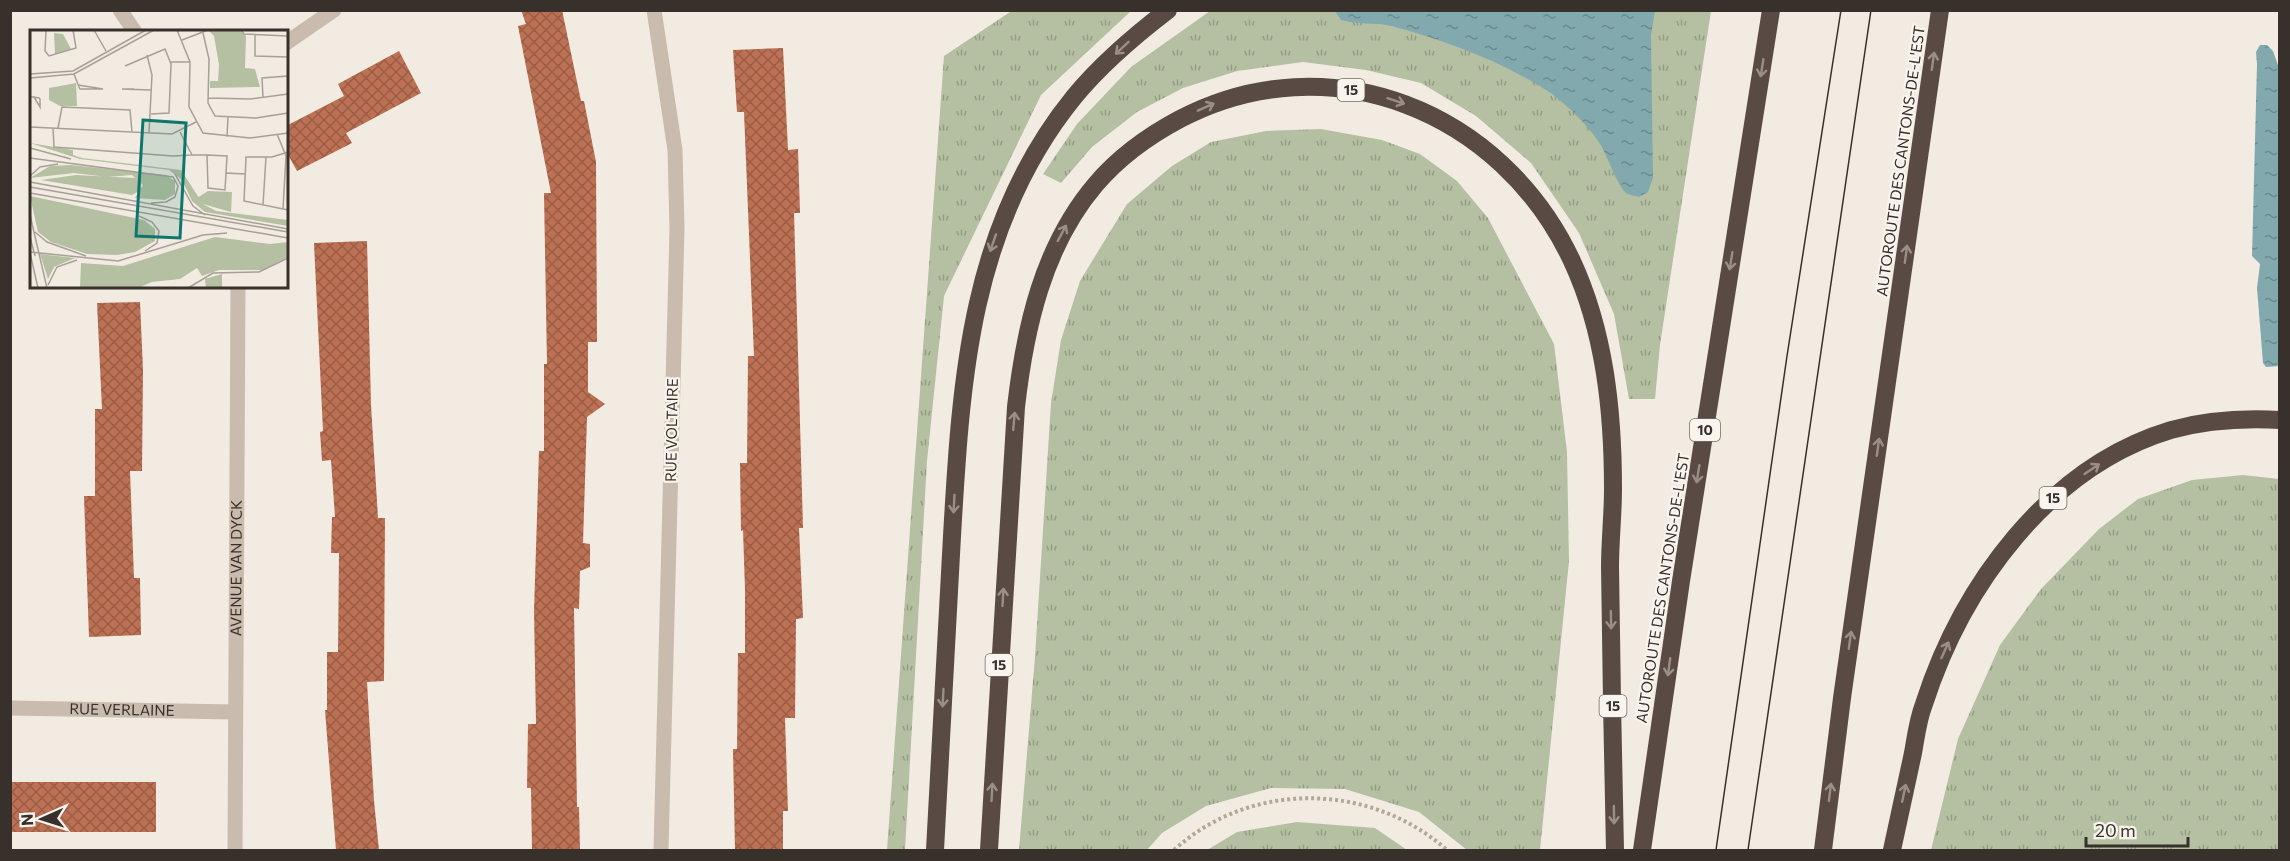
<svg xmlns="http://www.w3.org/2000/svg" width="2290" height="861" font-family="Commissioner,sans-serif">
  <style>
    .grass { fill: url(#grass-tufts) }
    .water { fill: url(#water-ripples) }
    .building { fill: url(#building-cross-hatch) }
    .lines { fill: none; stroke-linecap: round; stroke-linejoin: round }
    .path { stroke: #b5a698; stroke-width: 4; stroke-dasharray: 3 3; stroke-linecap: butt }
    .minor { stroke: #c9bbad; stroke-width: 15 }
    .motorway { stroke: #594b43; stroke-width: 18 }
    .tram { stroke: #38302b; stroke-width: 1.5 }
    .oneway { stroke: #998f87 }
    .labels { text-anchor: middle; stroke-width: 4.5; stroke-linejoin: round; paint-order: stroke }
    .shield { fill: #f9f4ed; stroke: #726b65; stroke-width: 1.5 }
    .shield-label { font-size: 14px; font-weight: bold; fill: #38302b }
    .street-label { font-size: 15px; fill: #38302b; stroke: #f9f4ed }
    .inset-road { fill: none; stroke: #a8a098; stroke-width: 1.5 }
    .view { fill: #0f766e; fill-opacity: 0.15; stroke: #0f766e; stroke-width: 3 }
    .inset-edge { fill: none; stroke: #38302b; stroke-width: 3 }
  </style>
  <defs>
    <pattern id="grass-tufts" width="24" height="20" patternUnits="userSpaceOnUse" patternTransform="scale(1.5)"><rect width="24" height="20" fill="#b5c0a2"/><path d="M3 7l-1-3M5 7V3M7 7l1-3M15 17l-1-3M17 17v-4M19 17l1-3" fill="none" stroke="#949c84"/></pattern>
    <pattern id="water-ripples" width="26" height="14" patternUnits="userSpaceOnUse" patternTransform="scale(1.5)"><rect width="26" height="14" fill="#82a9ad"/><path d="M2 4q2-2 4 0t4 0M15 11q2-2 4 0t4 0" fill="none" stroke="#6b8a8d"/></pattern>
    <pattern id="building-cross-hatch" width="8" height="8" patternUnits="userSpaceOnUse" patternTransform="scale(1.5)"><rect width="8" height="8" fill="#bd7154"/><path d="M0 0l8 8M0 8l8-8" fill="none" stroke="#9b5d46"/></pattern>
  </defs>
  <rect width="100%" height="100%" fill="#f2ebe1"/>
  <path class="grass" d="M1013 10 1131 11 1041 95 944 296 927 461 905 850H887L944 56Z
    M1210 11H1711L1660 345 1655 399H1629L1614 314 1579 233 1531 163 1476 116 1421 83 1366 70 1303 62 1237 71 1183 88 1137 112 1092 147 1061 183 1043 174 1077 124 1131 67Z
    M1321 129 1382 140 1420 154 1457 181 1488 218 1554 344 1567 452 1569 561 1540 850H1467L1419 812 1345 789 1271 788 1206 806 1162 833 1147 850H1019L1035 657 1051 403 1061 340 1080 281 1127 204 1172 166 1211 142 1266 131Z
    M2243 475 2279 479V850H1931L1958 739 2000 645 2041 589 2099 529 2138 499 2192 480Z
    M1297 822 1375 828 1407 850H1207L1237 832Z"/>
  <path class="water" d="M1335 11H1655L1651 35 1653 178 1648 192 1639 197C1636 196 1629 195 1626 193 1616 183 1608 157 1600 144 1589 126 1569 107 1552 94 1506 63 1445 40 1391 26 1375 22 1358 25 1341 20Z
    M2260 45H2267L2273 51 2280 71V366L2266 367 2263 363 2257 288 2260 264 2252 256 2257 64 2256 52Z"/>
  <path class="building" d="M521 10H562L581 101H584L596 162 597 342H588V392L605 404 587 417 583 543 590 544V567L580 571 579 609 574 608 577 807H579L580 850H532L531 788H527L528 724H536L534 611 537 517 539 451H544V364H547L544 193H551L518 26 526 24Z
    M783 48 788 150 798 149 800 213H794L803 528H799L803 618 796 619 795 718H785L788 811H783V850H735L733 749H737L738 653H745V590L743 530 741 531 740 463H747L748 356H754L744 112H737L733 50Z
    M399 51 421 93 346 133 352 143 297 171 286 151V126L344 96 338 84Z
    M367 241 371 405 378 518H385L384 681 367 682 374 801 379 850H336L325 710H327V652H338L339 553H331L332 517H335L331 460 322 461 320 432 323 431 314 243Z
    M140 302 143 370 142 471H130L134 578H140L141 635 89 637 84 496H95V409H102L97 303Z
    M10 782H156V832H10Z"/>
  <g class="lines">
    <path class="path" d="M1174 850C1251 780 1370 782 1447 850"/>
    <g class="minor">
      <path d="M120 10 135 32"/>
      <path d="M654 10 675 150 677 229 661 850"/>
      <path d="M286 43 334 10"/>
      <path id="s1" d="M10 708 234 712"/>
      <path id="s2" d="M235 850 238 286"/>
    </g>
    <path class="motorway" d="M935 850C941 746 946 641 952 536 961 379 970 225 1074 97 1101 64 1134 36 1168 10
      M989 850 1016 407C1025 328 1043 246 1096 184 1119 157 1148 136 1180 119 1329 41 1502 111 1572 261 1605 332 1613 412 1613 489 1613 515 1610 541 1610 567 1611 661 1613 756 1615 850
      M1642 850 1681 581 1771 10
      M1823 850 1842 698 1940 10
      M1892 850C1899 818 1906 785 1913 753 1916 736 1918 719 1924 704 1962 586 2048 467 2171 430 2207 420 2243 418 2280 420"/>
    <path class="tram" d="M1716 850 1787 356 1841 10
      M1748 850 1871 10"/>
  </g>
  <defs><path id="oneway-shaft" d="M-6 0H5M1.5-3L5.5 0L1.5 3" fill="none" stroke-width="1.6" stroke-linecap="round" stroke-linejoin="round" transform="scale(1.5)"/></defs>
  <g class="oneway">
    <use href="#oneway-shaft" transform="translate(1122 48) rotate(137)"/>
    <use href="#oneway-shaft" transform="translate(1933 61) rotate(-82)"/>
    <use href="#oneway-shaft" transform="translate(1762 68) rotate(99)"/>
    <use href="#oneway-shaft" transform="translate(1396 101) rotate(18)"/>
    <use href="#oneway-shaft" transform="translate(1206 107) rotate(-24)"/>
    <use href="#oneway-shaft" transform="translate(1062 233) rotate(-62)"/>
    <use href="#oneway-shaft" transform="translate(993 243) rotate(109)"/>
    <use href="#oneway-shaft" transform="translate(1906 254) rotate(-82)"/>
    <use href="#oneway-shaft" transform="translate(1731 261) rotate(99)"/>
    <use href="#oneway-shaft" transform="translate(1014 421) rotate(-85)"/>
    <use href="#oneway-shaft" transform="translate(1878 447) rotate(-82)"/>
    <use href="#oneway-shaft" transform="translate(2092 469) rotate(-34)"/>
    <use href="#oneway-shaft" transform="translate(1698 474) rotate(99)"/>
    <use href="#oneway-shaft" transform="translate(954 504) rotate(93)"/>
    <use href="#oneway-shaft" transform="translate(1003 597) rotate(-87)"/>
    <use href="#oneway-shaft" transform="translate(1611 620) rotate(89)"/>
    <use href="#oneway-shaft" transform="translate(1850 640) rotate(-82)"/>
    <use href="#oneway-shaft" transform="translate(1945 650) rotate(-66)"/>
    <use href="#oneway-shaft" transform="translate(1669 667) rotate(98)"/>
    <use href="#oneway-shaft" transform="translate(943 698) rotate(93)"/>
    <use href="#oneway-shaft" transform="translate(992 792) rotate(-87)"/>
    <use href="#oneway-shaft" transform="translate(1830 792) rotate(-83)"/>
    <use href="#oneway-shaft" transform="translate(1904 793) rotate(-78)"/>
    <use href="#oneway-shaft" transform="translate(1614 815) rotate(89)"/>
  </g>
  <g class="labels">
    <g class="shield">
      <rect x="1337.5" y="79" width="27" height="22" rx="4.5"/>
      <rect x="1690" y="419" width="30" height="22" rx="4.5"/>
      <rect x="2039.5" y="487" width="27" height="22" rx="4.5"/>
      <rect x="985.5" y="654" width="27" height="22" rx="4.5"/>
      <rect x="1599.5" y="695" width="27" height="22" rx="4.5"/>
    </g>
    <g class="shield-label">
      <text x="1351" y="95">15</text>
      <text x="1705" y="435">10</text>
      <text x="2053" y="503">15</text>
      <text x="999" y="670">15</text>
      <text x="1613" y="711">15</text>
    </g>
    <g class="street-label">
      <text transform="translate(1901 161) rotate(-82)" y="5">AUTOROUTE DES CANTONS-DE-L'EST</text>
      <text transform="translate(672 430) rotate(-89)" y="5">RUE VOLTAIRE</text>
      <text dy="5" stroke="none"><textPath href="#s2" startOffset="282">AVENUE VAN DYCK</textPath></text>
      <text transform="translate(1663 588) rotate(-81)" y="5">AUTOROUTE DES CANTONS-DE-L'EST</text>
      <text dy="5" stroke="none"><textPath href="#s1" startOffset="112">RUE VERLAINE</textPath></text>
    </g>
  </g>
  <g transform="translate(30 30)">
    <rect width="258" height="258" fill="#f2ebe1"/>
    <path d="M0 113 43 120V125L52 128 151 140 173 174 186 181 258 190V196L175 182 162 171 152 150 139 140 50 129ZM41 135 136 145 145 151V164L135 170 105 168 113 155 102 145 78 147 44 143 0 148 20 136ZM46 145 105 148 111 153V160L102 165 11 150ZM0 166 114 190 125 199V211L105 222 87 225 57 224 21 212 8 202ZM10 224 45 228 24 237 18 249ZM192 244V258H176L175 249Z" fill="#b5c0a2"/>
    <path d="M178 0H209L216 6 215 38 225 39 230 57 180 58V51H188L189 35 184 6ZM24 3 33 4 41 19 25 24ZM46 53 47 76H30L19 70V58ZM178 161 202 162 201 182 173 174 167 168ZM185 207 240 214 258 212V227L233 240H189L172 246 167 238 150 249 122 252 108 258H50L51 233 93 236Z" fill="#b5c0a2"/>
    <path d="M214 7 208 26 194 34 189 8ZM211 30 216 45 200 43 195 35Z" fill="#b5c0a2"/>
    <path class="inset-road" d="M16 0 15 21 19 26 46 18 43 0M64 0 76 21M147 0 160 32 159 77 173 103 220 108 258 103M211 0 214 4 258 6M173 3 179 29 178 73 185 86 226 88 258 83M225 5V26L258 27M152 10 178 0M117 25 122 45 119 103M141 32H160M95 36 135 19 141 34 139 83 121 84M0 44 43 41 116 0M44 44 49 57 50 59H73L48 55M0 48 44 44 124 0M104 59H92L121 60M0 67H4L9 68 10 69V77L4 67M233 67 232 48 258 46M178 68 221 69 258 64M0 97 142 104 166 92M23 98 24 117 143 126 162 125H177L197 126 195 160 178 158 177 125M28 98 32 77 100 80 102 102M150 102 162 125M247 104 256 126 253 179M197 107 198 87M0 118 41 129M258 122 242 127H216L214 171 258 180M0 128 143 147 148 156 145 167 136 172 121 173M196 143 215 144M145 144 163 176 175 185M0 146 10 137 28 134M0 152 258 199M0 157 258 202M0 163 258 208M233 175 236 127M0 185 17 258M109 186 122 192 129 201 127 213 115 221M5 202 17 212 56 226M0 207 5 226M0 222 88 231 173 205 197 203M0 223 8 258M18 255 27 237 47 230M158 258 183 243 229 242 258 228"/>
    <path class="view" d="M113 90 156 93 150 208 106 206Z"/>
    <rect width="258" height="258" class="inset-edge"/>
  </g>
  <rect width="2290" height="861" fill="none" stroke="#38302b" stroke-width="24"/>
  <g transform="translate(42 819) rotate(267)" stroke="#f9f4ed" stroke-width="4.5" paint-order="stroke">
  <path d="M0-4.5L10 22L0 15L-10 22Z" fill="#38302b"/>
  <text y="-9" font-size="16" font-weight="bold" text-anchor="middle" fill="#38302b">N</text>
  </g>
  <path d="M2086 837v9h102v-9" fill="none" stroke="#38302b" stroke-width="3"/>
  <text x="2095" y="837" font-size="18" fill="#38302b" stroke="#f9f4ed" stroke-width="4.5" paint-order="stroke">20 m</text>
</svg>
